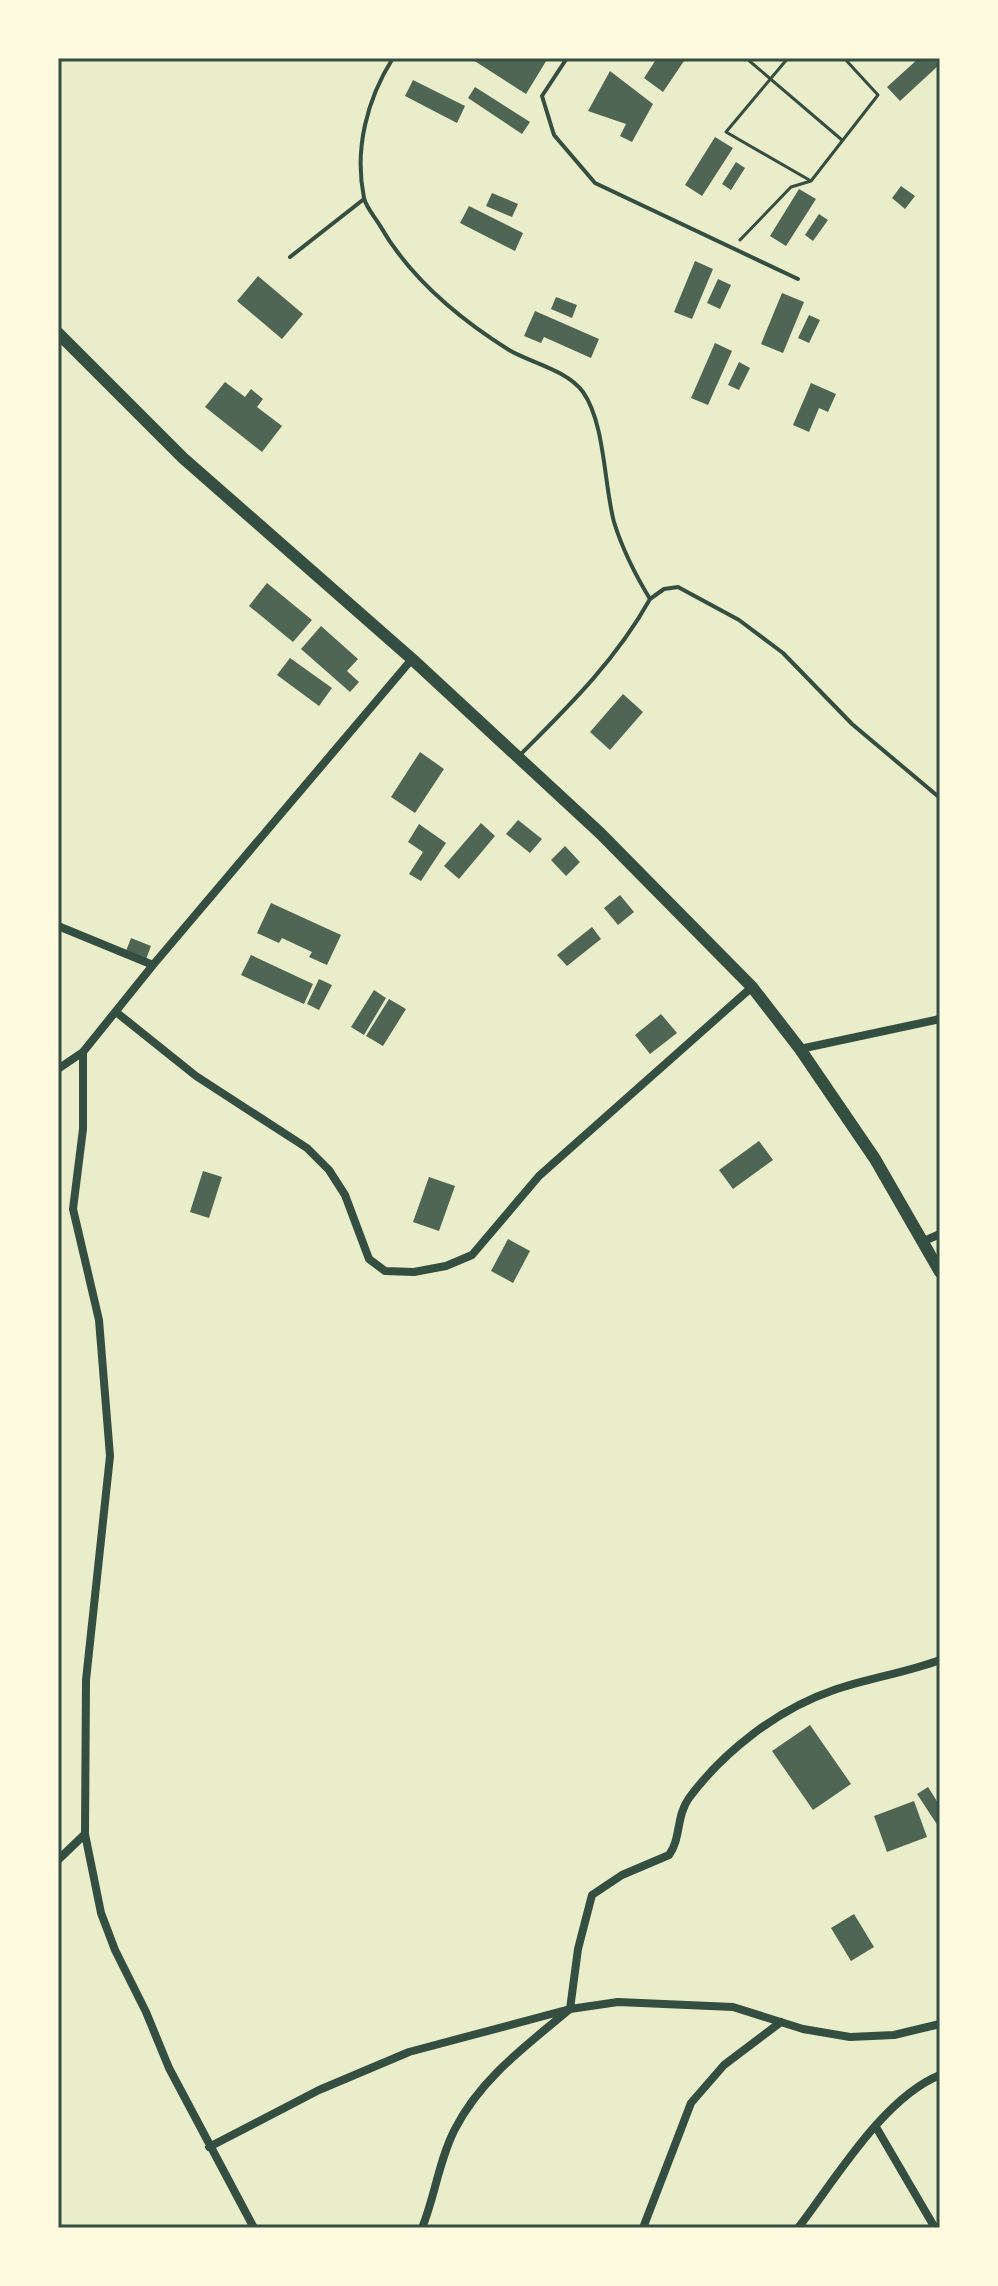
<svg xmlns="http://www.w3.org/2000/svg" width="998" height="2286" font-family="'PT Sans Narrow',sans-serif">
  <style>
    .building { fill: #4f6655 }
    .lines { fill: none; stroke-linecap: round; stroke-linejoin: round }
    .path { stroke: #344e41; stroke-width: 3 }
    .service { stroke: #344e41; stroke-width: 4 }
    .minor { stroke: #344e41; stroke-width: 8 }
    .secondary { stroke: #344e41; stroke-width: 12 }
    .neatline { fill: none; stroke: #344e41; stroke-width: 3 }
  </style>
  <rect width="100%" height="100%" fill="#e9edc9"/>
  <path class="building" d="M470 58H548L526 94Z
    M657 58H686L663 92 644 78Z
    M919 58H933L939 65 900 101 887 87Z
    M610 71 653 104 632 142 620 136 626 124 588 111Z
    M413 80 465 106 457 123 405 96Z
    M475 87 530 122 522 134 468 98Z
    M715 137 733 148 702 196 685 185Z
    M736 162 745 168 731 190 722 184Z
    M901 186 915 196 905 209 892 198Z
    M799 189 816 199 786 246 770 236Z
    M492 193 518 204 512 217 486 206Z
    M469 206 523 233 515 251 460 223Z
    M819 214 828 220 813 241 805 235Z
    M695 261 713 269 692 319 674 312Z
    M258 276 303 314 282 339 237 301Z
    M718 279 731 285 720 309 707 303Z
    M782 293 804 302 783 353 761 344Z
    M556 297 577 305 572 318 551 309Z
    M535 311 599 339 591 358 544 337 541 343 524 336Z
    M809 315 820 320 809 343 798 338Z
    M715 343 732 351 708 405 691 398Z
    M739 362 750 368 739 390 728 385Z
    M225 382 245 397 251 389 263 399 257 407 282 426 262 452 205 407Z
    M811 383 836 394 828 412 819 408 809 432 793 425Z
    M267 583 312 620 293 642 249 606Z
    M321 626 358 659 347 671 359 682 350 692 301 649Z
    M290 658 332 688 319 706 277 675Z
    M623 694 643 712 610 750 590 732Z
    M420 752 444 769 415 813 391 797Z
    M518 820 542 839 530 853 506 834Z
    M481 823 495 836 459 879 444 866Z
    M419 824 446 843 421 881 409 874 423 852 408 842Z
    M565 846 580 862 566 876 551 860Z
    M620 895 634 912 618 925 604 908Z
    M271 903 341 935 327 965 309 957 312 952 282 938 279 943 257 933Z
    M592 927 601 939 567 966 557 955Z
    M131 938 151 946 146 959 126 951Z
    M251 955 313 984 304 1004 241 975Z
    M319 979 332 985 319 1010 307 1004Z
    M374 990 386 998 364 1035 351 1027Z
    M389 999 406 1009 383 1046 366 1036Z
    M661 1014 677 1033 650 1054 635 1035Z
    M759 1141 773 1160 733 1189 719 1170Z
    M203 1171 222 1177 209 1218 190 1212Z
    M429 1177 455 1186 439 1231 413 1222Z
    M508 1239 530 1251 513 1283 491 1271Z
    M810 1725 851 1784 813 1810 772 1751Z
    M928 1787 940 1806V1829L917 1794Z
    M914 1801 927 1837 887 1852 874 1816Z
    M854 1914 874 1947 851 1961 831 1928Z"/>
  <g class="lines">
    <path class="path" d="M746 58 842 140
      M788 58 726 132 811 181
      M740 240 791 187 811 181 878 95 844 58"/>
    <path class="service" d="M393 58C367 99 354 149 364 198 366 207 374 216 379 224 409 277 458 318 509 350 531 363 567 370 583 392 605 423 604 485 614 522 622 548 636 576 650 599 616 660 569 706 520 755
      M567 58 542 96 554 135 595 183 798 279
      M290 257 364 199
      M650 599 664 589 678 587 739 620 783 653 852 724 940 798"/>
    <path class="minor" d="M58 926 153 965 412 659
      M116 1012 196 1076 307 1148 329 1170 345 1195 369 1259 385 1271 414 1272 446 1266 472 1255 539 1176 752 987
      M800 1049 940 1019
      M83 1052V1129L73 1209 99 1320 110 1456 86 1680 85 1834 101 1913 115 1950 146 2012 169 2068 254 2228
      M58 1069 83 1052 153 965
      M924 1241 940 1234
      M58 1860 85 1834
      M876 2127 935 2228
      M209 2147 319 2090 409 2052 570 2009 618 2002 733 2007 803 2029 850 2037 894 2035 940 2024
      M422 2228C435 2196 439 2160 455 2129 481 2078 527 2045 570 2009L578 1949 592 1895 622 1875 669 1855C681 1839 676 1816 689 1798 724 1751 778 1709 834 1690 869 1678 905 1673 940 1660
      M643 2228 691 2103 724 2065 781 2022
      M798 2228C835 2180 883 2098 940 2075"/>
    <path class="secondary" d="M58 333 183 458 412 659 600 833 752 987 800 1049 875 1159 940 1272"/>
  </g>
  <rect width="998" height="2286" fill="none" stroke="#fefae0" stroke-width="120"/>
  <rect x="60" y="60" width="878" height="2166" class="neatline"/>
</svg>
